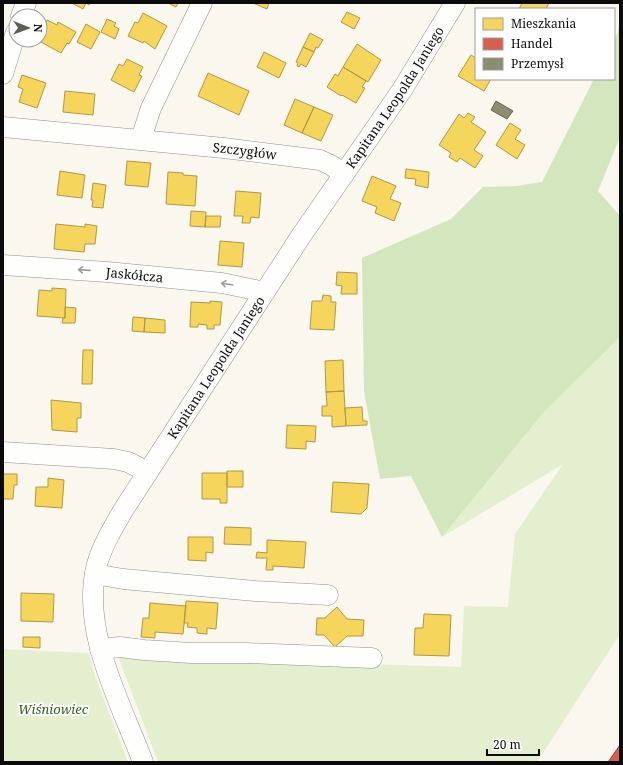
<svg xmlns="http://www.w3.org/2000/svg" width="623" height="765" font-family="'Noto Serif',serif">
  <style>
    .green { fill: #e3efcf }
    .forest { fill: #d4e6be }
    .homes { fill: #f6d55c; stroke: #b09844 }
    .shops { fill: #d6604d; stroke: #994639 }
    .industry { fill: #8c8c6e; stroke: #656550 }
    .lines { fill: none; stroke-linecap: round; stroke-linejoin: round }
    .minor-casing { stroke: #93918e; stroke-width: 21 }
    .minor { stroke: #fefefd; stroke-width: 20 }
    .oneway { stroke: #9d9d9c }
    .labels { text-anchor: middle; stroke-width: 4; stroke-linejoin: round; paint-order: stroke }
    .street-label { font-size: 13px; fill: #0b0b0b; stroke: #fff }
    .park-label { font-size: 13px; font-style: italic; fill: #2d621d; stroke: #fff }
  </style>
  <rect width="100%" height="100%" fill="#faf7ef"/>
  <path class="green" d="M620 337V634L537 762H158L118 656 461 667 464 606 508 607 515 534 563 464 442 537 544 412Z
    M3 649 89 653 95 676 128 762H3Z"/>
  <path class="forest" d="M620 19V137L598 191 620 216V337L544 412 442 537 411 476 380 479 364 391 362 258 451 219 483 187 516 186 542 182 594 79H614V39L618 32Z"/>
  <path class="homes" d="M72 3H90L89 5 86 3 83 9Z
    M168 3H178L176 7Z
    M253 3H269L267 9Z
    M522 3H549L546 9H519Z
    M347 12 360 18 354 29 341 22Z
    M143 13 167 26 155 49 144 41 143 43 128 36 135 22 138 23Z
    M107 19 116 23 114 26 119 29 115 39 101 32Z
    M47 20 57 25 58 22 76 32 69 44 67 43 61 53 39 41 45 31 42 30Z
    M86 24 100 32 91 49 77 42Z
    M310 33 323 40 318 48 316 47 314 52 303 47Z
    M357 44 381 60 368 82 343 67Z
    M303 47 314 52 306 67 301 64 299 67 297 66 298 63 296 62Z
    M264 52 286 63 279 78 257 67Z
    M471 55 476 58V79H491L484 91 458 76Z
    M127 59 143 67 139 75 142 76 134 92 111 80 119 64 123 66Z
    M343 67 366 81 362 87 365 88 356 103 342 95 341 96 327 87 335 74 338 76Z
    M208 73 249 91 239 115 198 96Z
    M22 75 46 83 37 108 19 102 23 89 18 87Z
    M65 91 95 94 93 115 63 112Z
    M295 99 314 107 302 133 284 125Z
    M314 107 333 115 321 141 302 133Z
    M468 113 475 117 471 122 486 132 474 150 483 156 475 168 460 158 457 162 449 157 451 153 439 145 459 114 464 118Z
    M510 123 521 130 515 139 525 145 517 159 496 145Z
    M127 161 151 163 148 187 125 185Z
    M406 169 429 172 428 188 415 185 416 179 405 178Z
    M60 171 85 175 82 198 57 195Z
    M168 172 183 173V175L197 176 195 206 166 204Z
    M372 176 396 186 390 199 401 203 394 221 375 213 377 207 362 201Z
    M93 183 106 185 103 208 92 207 93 200H91Z
    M236 191 261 193 259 218 251 217 250 223H242L243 216H234Z
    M191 211 206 212 205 227 190 226Z
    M206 216H221L220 227H205Z
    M56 224 85 227V224L97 226 95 244H85L84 252 54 249Z
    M220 241 244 243 242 267 218 265Z
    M337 272 357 273V294H341L342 286 336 285Z
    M52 288 66 289 65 318 37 316 39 290 52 291Z
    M323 295 331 296V302H336L334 330 310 329 312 301H322Z
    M210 301 222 302 220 325H214V329H207V325L198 324V327H190L191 302 210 303Z
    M65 307 76 308 75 323H62L63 318H65Z
    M133 317 145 318 144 332 132 331Z
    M145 318 165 320V333L144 332Z
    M83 350H93L92 384H82Z
    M343 360 344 391 326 392 325 361Z
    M344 391 346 426 332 427V416H322V406H327L326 392Z
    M51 400 81 403V418H77V432L52 430Z
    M362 407 363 421H367V425L346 426 345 408Z
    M287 425 316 426 315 442 306 441V449L286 448Z
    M227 471H243V487H227Z
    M202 473H227V503H220V499H202Z
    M3 474H17V485H14L13 499H3Z
    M48 478 64 480 62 508 35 506 36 487H48Z
    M333 482 369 484 367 508 361 514 331 512Z
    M225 527 251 528V545L224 544Z
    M188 537H213V553L206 552V561L188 560Z
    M267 540 306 542 304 568 273 566V570H266L267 558H256L257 552 267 553Z
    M21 593 54 594 53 622 21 621Z
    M186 601 218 603 216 629 207 628V634L197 633V628L187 627 188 623H184Z
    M150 603 186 606 183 634 155 632V638L141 637 143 618H149Z
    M337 607 347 619 364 620 363 636H347L335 647 324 635H316L317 618H325Z
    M424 614 451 615 449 656 414 655 415 628H423Z
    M23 637H40V648L23 647Z"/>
  <path class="shops" d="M620 745V762H608Z"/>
  <path class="industry" d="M496 101 513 111 507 119 491 110Z"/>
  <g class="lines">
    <g class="minor-casing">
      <g id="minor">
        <path d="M21 16 26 3"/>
        <path d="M3 74 16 32"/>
        <path id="s1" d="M3 127 224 148 320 160 331 165 344 174"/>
        <path d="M141 139 151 108 202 3"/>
        <path id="s2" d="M3 265 107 272 222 283 265 292"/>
        <path d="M3 452 114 459 128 462 148 472"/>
        <path d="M95 574 123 579 255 591 328 595"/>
        <path d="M100 649 120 647 144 650 191 653H246L372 658"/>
        <path id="s3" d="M143 762C120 701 80 630 97 564 103 544 114 526 124 509L301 236 402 90 455 3"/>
      </g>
    </g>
    <use href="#minor" class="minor"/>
  </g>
  <defs><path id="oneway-shaft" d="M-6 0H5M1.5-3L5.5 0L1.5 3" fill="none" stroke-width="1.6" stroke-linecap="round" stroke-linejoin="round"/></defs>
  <g class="oneway">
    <use href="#oneway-shaft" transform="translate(84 270) rotate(-176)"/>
    <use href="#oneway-shaft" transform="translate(227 284) rotate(-171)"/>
  </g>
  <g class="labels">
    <g class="street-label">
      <text dy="5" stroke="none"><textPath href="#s3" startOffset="761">Kapitana Leopolda Janiego</textPath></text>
      <text dy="5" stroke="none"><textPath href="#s1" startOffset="243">Szczygłów</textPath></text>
      <text dy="5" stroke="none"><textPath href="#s2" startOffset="132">Jaskółcza</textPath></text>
      <text dy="5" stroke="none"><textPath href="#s3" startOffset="437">Kapitana Leopolda Janiego</textPath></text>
    </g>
    <g class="park-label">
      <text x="53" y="714">Wiśniowiec</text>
    </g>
  </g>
  <rect width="623" height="765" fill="none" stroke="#0b0b0b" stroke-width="8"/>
  <rect x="475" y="8" width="140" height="72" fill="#ffffff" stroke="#9d9d9d"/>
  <rect x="483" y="18" width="20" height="12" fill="#f6d55c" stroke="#9d9d9d"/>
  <text x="511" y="28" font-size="12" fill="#0b0b0b">Mieszkania</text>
  <rect x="483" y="38" width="20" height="12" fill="#d6604d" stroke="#9d9d9d"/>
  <text x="511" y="48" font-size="12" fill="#0b0b0b">Handel</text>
  <rect x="483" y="58" width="20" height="12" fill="#8c8c6e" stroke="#9d9d9d"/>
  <text x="511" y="68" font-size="12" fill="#0b0b0b">Przemysł</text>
  <g transform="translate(28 28) rotate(91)"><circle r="19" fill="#ffffff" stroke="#9d9d9d"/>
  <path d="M0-3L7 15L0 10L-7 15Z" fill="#5f5e5b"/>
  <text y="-6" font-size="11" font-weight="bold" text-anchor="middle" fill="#0b0b0b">N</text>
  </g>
  <path d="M487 749v6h52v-6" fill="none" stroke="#0b0b0b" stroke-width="2"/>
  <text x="493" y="749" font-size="12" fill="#0b0b0b" stroke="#ffffff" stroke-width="3" paint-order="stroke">20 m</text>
</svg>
